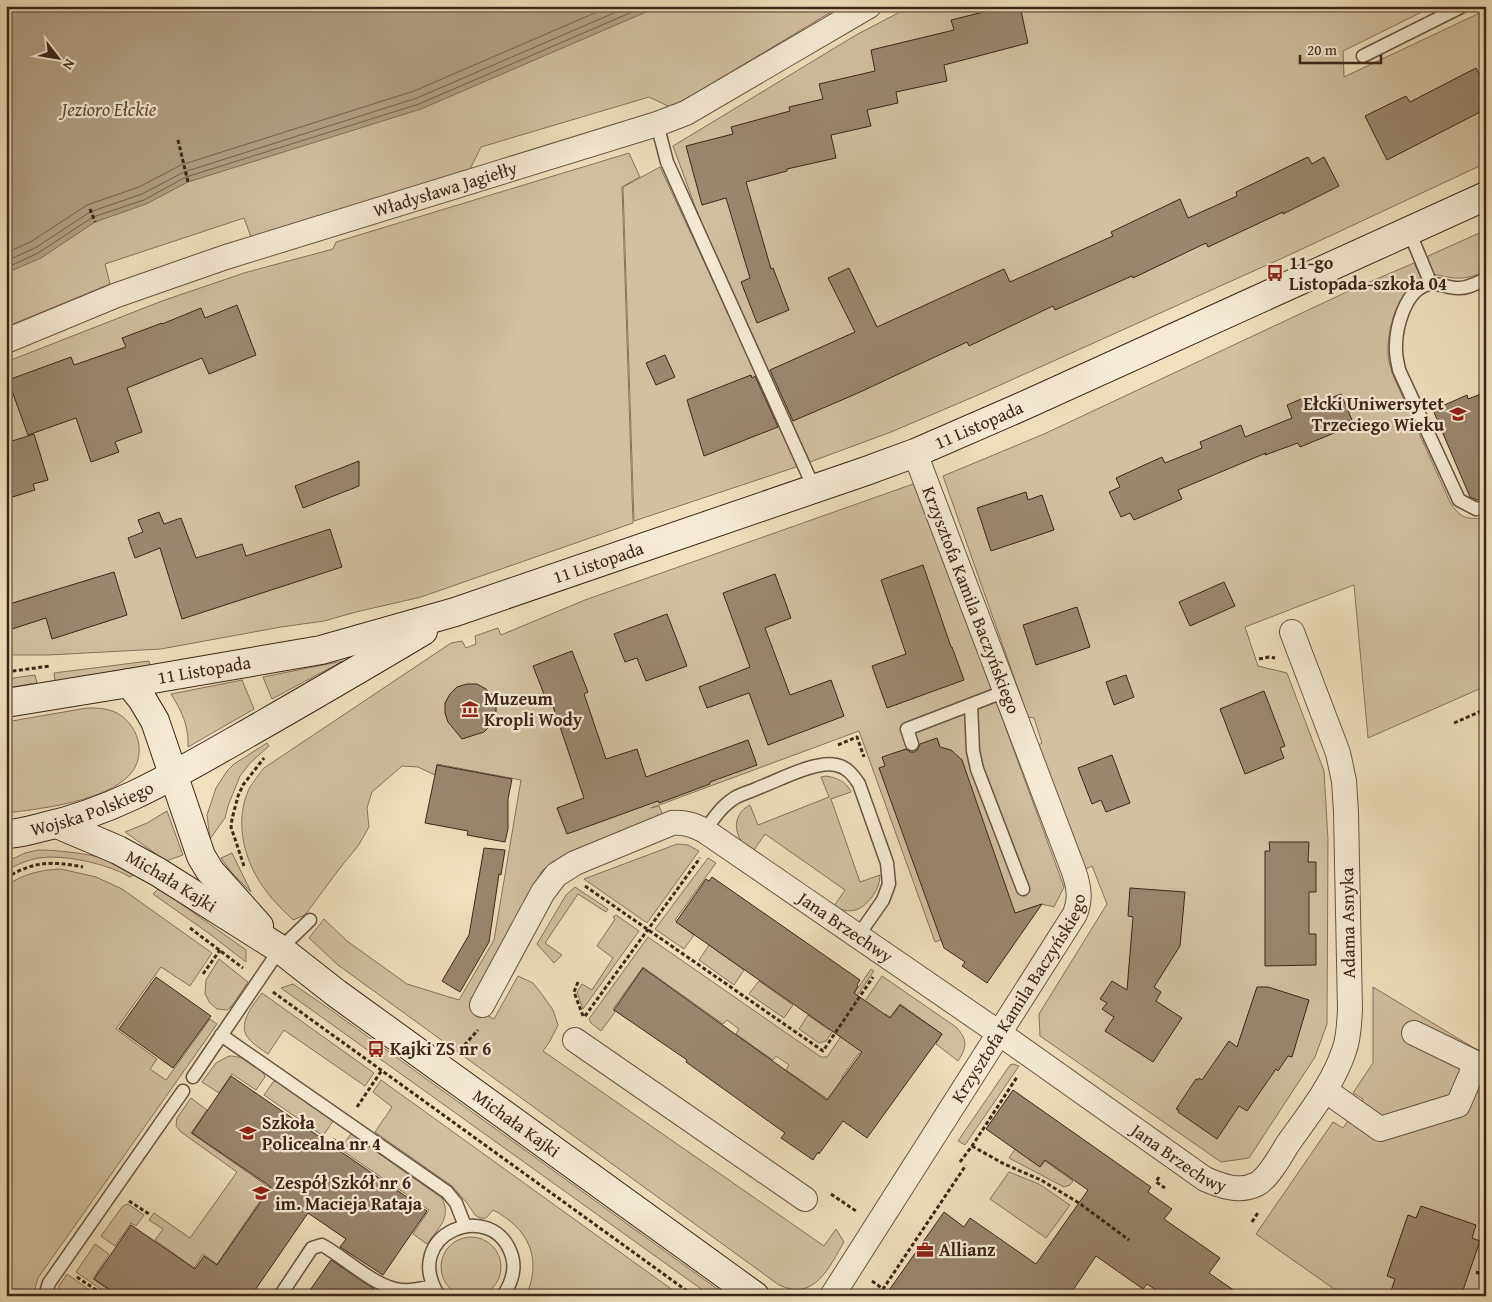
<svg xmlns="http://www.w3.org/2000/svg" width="1492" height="1302" font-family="'Gentium Book Plus',serif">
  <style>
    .green { fill: #d2c0a1; stroke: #88725c }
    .water { fill: #b3a085; stroke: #846f59 }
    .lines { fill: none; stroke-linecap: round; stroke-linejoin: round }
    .shore { stroke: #78624e; stroke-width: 1 }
    .building { fill: #9b866e; stroke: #3e2518 }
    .lane-casing { stroke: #6a5441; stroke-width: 15 }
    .street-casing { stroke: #6a5441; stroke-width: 26 }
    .secondary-casing { stroke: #3e2518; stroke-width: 30 }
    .path { stroke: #3e2518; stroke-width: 3; stroke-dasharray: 4 2.5; stroke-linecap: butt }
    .lane { stroke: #f5ebd4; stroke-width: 12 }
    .street { stroke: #f5ebd4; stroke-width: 24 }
    .secondary { stroke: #f5ebd4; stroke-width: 28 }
    .labels { text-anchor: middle; stroke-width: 4.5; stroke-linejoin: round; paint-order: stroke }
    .street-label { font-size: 18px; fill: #3e2518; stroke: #f5ebd4 }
    .poi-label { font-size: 18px; font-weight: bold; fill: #3e2518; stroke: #f5ebd4; text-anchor: start }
    .water-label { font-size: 19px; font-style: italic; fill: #614a39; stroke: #f5ebd4 }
  </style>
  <rect width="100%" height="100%" fill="#f0e0bd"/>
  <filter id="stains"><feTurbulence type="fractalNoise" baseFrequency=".004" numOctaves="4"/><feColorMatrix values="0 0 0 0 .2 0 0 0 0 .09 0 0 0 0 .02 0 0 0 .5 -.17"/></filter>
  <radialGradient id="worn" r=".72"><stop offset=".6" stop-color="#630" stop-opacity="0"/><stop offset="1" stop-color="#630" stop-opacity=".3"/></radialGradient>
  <path class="green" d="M660 6H841L691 96 670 107 649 97 481 147 469 171 251 237 244 218 105 264 110 284 6 327V256L31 240Z
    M918 6H1434L1343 51 1344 77 1486 10V163L1287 256 978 395 891 432 810 462 703 228 673 146 856 35 898 13Z
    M629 153 640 177 622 187 633 523 421 597 356 612 324 621 281 627 161 649 48 655H6V362L162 301 244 273 333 249 336 242Z
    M660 167 799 466 634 521 623 187Z
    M1486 230V271C1464 281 1455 279 1433 274L1428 259V256Z
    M1414 263 1422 280C1416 285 1409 289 1404 295 1393 310 1387 336 1388 354 1388 361 1391 367 1392 373L1450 502C1461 519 1466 519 1486 518V686L1368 738 1354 585 1245 627 1258 666 1287 673 1324 771 1328 840 1327 1024 1315 1057 1249 1158 1221 1162 1040 1036 1039 1014 1107 904 1092 866 1086 869 1038 745 1042 743 1034 718 1028 717 943 476 1044 434 1353 289Z
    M916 483 1064 887 1054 907 1042 904 935 942 859 731 651 808 659 806 663 816 569 852 552 862 542 871 532 888 470 1006 494 1019 518 976 533 983 541 993 553 1010 558 1025 550 1041 543 1051 824 1246 836 1229 844 1242C829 1267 815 1302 779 1285L338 965 309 938 324 919 347 941 407 984 459 1000 494 940 521 780 437 764 435 775 418 767 402 766 372 792 367 808 369 827 358 846 340 868 305 915 293 920C284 911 274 902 267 892 244 863 233 821 250 787 254 781 259 774 264 768L451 643 462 641 466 648 476 644 475 636 498 628 501 635 585 600Z
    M149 661 150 665 55 681 54 673Z
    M343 661 272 699 263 677Z
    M35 675 37 683 6 688V679Z
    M242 680 254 709 188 747C189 727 182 711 171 694Z
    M87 708C97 708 107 708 117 713 142 727 148 762 124 780 97 802 40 809 6 813V722Z
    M267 743 269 746 250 763 240 776 228 806 225 818 210 839 207 815 216 788 227 771 234 764Z
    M826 776C837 778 846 781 851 792L831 799 860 882 880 875C880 883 877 890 872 897 861 911 850 915 834 906L845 890 765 834 754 850C749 847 744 844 741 840 732 827 737 811 750 805L758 825 829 797 821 777Z
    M167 811 183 855 166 861 125 832 147 823Z
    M677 844 688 845 699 851 647 923 584 879Z
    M38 850C59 850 95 854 115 862 122 865 129 869 136 873L130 877C108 864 64 854 39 858 27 860 16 865 6 871V862L25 853Z
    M232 853 251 892 232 873 221 858Z
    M708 858 716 863 675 920 694 935 684 949 655 929Z
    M61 869 96 877 122 889 212 953 190 986 161 967 116 1029 157 1059 150 1069 166 1080 210 1019 217 1024 38 1278 33 1296H6V886C23 874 40 870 61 869Z
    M575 887 608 909 606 912 578 894 545 943 562 955 554 963 537 944 566 895Z
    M159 888 246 950V962L207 932 153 894Z
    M616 915 639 931 583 1009 577 992 582 984 592 990 613 958 597 946 615 919 613 917Z
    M648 937 821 1057H827L882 976 956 1027C968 1040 967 1047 958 1061L936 1044 942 1034 900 1004 890 1017 886 1014 865 1045 864 1056 859 1053 842 1077 847 1081 832 1102 786 1070 789 1065 776 1056 773 1060 736 1034 739 1029 727 1020 723 1024 643 967 613 1009 615 1012 601 1031 591 1023 589 1019Z
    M709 945 744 970 734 985 699 960Z
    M219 959 248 982 231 1007 227 1010 217 1009 210 1003 205 994 206 980Z
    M871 969 874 971 826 1041 819 1043 799 1029 808 1015 829 1030Z
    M759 981 793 1005 784 1018 749 994Z
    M293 984 331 1010 727 1296H711L281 988Z
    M1373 987 1474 1048 1486 1053V1296H1344L1256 1234 1333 1122 1343 1128 1363 1099 1353 1093 1373 1063Z
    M262 993 374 1073 365 1086 284 1030 268 1054C261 1049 254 1045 249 1039 236 1025 253 1005 262 993Z
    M229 1056C242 1056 261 1064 265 1077L256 1090 232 1074 219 1093 202 1082 216 1063Z
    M1013 1064 1019 1066 965 1145 958 1141 1010 1065Z
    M381 1080 681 1296H526C543 1258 528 1228 493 1210L486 1218H480L475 1215 467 1203 452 1186 375 1132 392 1107 373 1092Z
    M277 1081 333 1121 323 1136 264 1095 273 1082Z
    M191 1098 207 1110 191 1133 273 1190 264 1203 260 1201 217 1264 203 1254 194 1268 155 1240 163 1229 149 1220 154 1213 190 1238 237 1172 181 1132 176 1126 177 1118Z
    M351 1134 442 1198C452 1218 438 1228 427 1244L413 1234 429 1210 340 1149Z
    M1015 1149 1040 1167 1045 1161 1073 1181 1070 1185 1064 1187 1009 1158Z
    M1009 1172 1039 1184 1070 1205 1046 1238 990 1199Z
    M127 1204 131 1206 144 1215 136 1226 131 1223 115 1246 101 1236 122 1207Z
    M441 1267a30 30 0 1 1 60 0a30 30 0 1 1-60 0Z
    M95 1244 109 1254 93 1279 118 1296H111L76 1272Z
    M67 1274 98 1296H58L59 1286Z"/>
  <path class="water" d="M6 6H660L421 109 188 182 146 204 95 222 41 258 6 273Z"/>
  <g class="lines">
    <path class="shore" d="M6 253 32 241 87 205 139 187 181 165 414 91 611 6
      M6 261 35 248 90 212 142 194 184 172 417 98 630 6
      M6 268 38 253 93 217 144 200 186 177 419 104 646 6"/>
  </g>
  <path class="building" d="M1008 6H1020L1028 43 944 65 947 81 896 92 898 103 867 110 871 126 831 135 836 158 787 169V171L746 182 771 269 773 268 789 310 757 323 741 282 750 278 726 198 702 205 686 146 733 134 731 127 790 111 789 107 823 99 819 84 875 71 871 50 954 30 951 20Z
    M1476 68 1486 88V109L1387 160 1365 116 1406 96 1410 102Z
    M1308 157 1312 164 1324 157 1339 186 1283 214V212L1208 247 1206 243 1133 278 1132 276 1055 310 1053 306 969 346 967 342 858 393 793 421 770 370 855 332 828 278 849 268 877 327 1004 269 1010 282 1113 236 1111 232 1180 199 1188 218 1237 196 1236 192Z
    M237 305 256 355 209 374 202 358 127 388 142 432 115 442 119 452 91 462 76 418 28 435 8 380 71 357 74 365 126 347 122 338 162 323V324L201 308 205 318Z
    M665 355 675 377 656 385 646 363Z
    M751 375 752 378 755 376 778 427 704 456 687 400Z
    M1486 392V499L1477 500 1470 497 1433 410 1467 395 1468 399Z
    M1341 394 1352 420 1342 425 1344 429 1300 447 1298 443 1265 455 1266 453 1178 490 1182 499 1134 520 1130 513 1121 517 1109 492 1120 487 1116 478 1162 457 1165 463 1202 448 1200 442 1241 425 1245 437 1292 418 1287 405 1306 397 1310 406Z
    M34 434 48 480 33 484 35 490 6 499V443Z
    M359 461V486L303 508 295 486Z
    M1026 492 1028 500 1042 495 1054 530 991 551 977 508Z
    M159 512 164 524 181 518 196 558 242 544 246 556 330 529 342 567 182 619 160 548 135 558 128 538 143 532 138 520Z
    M923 565 951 647H952L964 680 887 708 872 666 906 654 881 580Z
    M114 572 127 615 52 639 46 618 6 631V605Z
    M775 574 791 618 765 628 790 695 831 680 844 716 768 745 749 693 707 708 699 687 750 667 723 593Z
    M1224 582 1235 606 1190 626 1179 602Z
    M1077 607 1090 647 1036 665 1023 625Z
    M667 614 687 666 646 681 637 658 625 662 614 634Z
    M572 651 588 692 584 694 606 759 637 749 646 777 748 740 757 765 710 782V784L659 803 658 801 567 834 557 808 584 798 553 706 549 707 533 666Z
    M1126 675 1134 697 1114 705 1106 682Z
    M467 684H477L486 689 493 696 496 706V716L491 725 484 732 462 739 448 722 445 713V703L450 694 457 687Z
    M1264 691 1285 746 1280 748 1284 758 1245 774 1220 709Z
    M937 738 940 747 951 750 962 760 1015 913 1042 904 987 983 962 966 965 962 944 948 879 768 885 766 882 757 906 749 910 752H915L918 749 920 744Z
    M1112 755 1130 803 1106 812 1101 800 1092 804 1078 768Z
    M437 765 512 779 508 799V829L505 842 467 835 468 831 425 823Z
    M1269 842H1309L1308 862H1316V892H1309V934H1316V965L1265 966V851H1270Z
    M484 848 505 850 501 875 499 874 489 942 460 992 442 981 469 935Z
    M712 877 860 980 857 985 858 986 854 993 890 1018 900 1005 942 1034 867 1138 843 1121 819 1154 818 1152 813 1160 781 1138 785 1133 686 1062 687 1060 614 1010 643 968 827 1100 862 1052 676 922 706 879 709 881Z
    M1130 888 1185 892 1180 946 1154 987 1161 992 1156 1001 1182 1018 1153 1062 1105 1031 1114 1017 1102 1009 1107 1003 1100 999 1112 981 1127 990 1133 917 1128 916Z
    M156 977 211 1016 173 1068 119 1029Z
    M1257 987H1268L1309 1000 1292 1057 1288 1056 1278 1071 1276 1069 1247 1111 1239 1106 1217 1139 1178 1112 1179 1110 1176 1109 1196 1079 1198 1080 1199 1078 1202 1080 1229 1041 1237 1047Z
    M231 1076 427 1211 383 1275 340 1247 346 1239 308 1213 251 1296H119L94 1279 131 1225 195 1269 204 1256 217 1265 271 1187 192 1133Z
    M1013 1090 1151 1187 1148 1192 1172 1209 1164 1219 1220 1258 1209 1273 1242 1296H1165L1147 1284 1143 1289 1096 1256 1069 1296H885L944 1212 964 1227 970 1218 1036 1264 1088 1190 1045 1160 1040 1167 986 1129Z
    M1421 1206 1476 1225 1472 1238 1480 1241 1461 1296H1404L1391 1291 1395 1279 1387 1276 1408 1215 1416 1218Z
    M331 1260 374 1289 369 1296H306Z"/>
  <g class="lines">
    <g class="lane-casing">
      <path id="lane" d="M1363 56 1463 6
        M657 124 667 162 814 488
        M1409 231 1431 284
        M1486 279C1477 283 1467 289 1457 288 1448 288 1440 283 1430 284 1405 288 1395 329 1396 351 1396 357 1398 364 1399 370L1459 500 1476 509 1486 507
        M971 705 973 751 977 769 1023 889
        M912 744 907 729 1006 691
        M705 831C713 819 721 807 733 799 740 794 750 792 758 788 777 781 816 760 836 765 847 767 853 775 859 784L887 863 889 884 883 900 858 936
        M221 1035 447 1192 456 1203 465 1226
        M193 1077 280 949 310 920
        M45 1296 49 1283 183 1091
        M280 1296 312 1248 322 1245C346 1258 377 1289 402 1290 412 1291 423 1288 433 1286
        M439 1296C399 1234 493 1196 512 1256 516 1270 511 1284 503 1296"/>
    </g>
    <g class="street-casing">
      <g id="street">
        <path id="s1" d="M6 341 117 295 226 257 657 124 686 113 869 6"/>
        <path id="s2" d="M482 1005 543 892 556 875 575 863 672 823C685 822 694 825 705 831L999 1033 1205 1179C1221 1186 1240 1193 1257 1184 1268 1178 1280 1157 1287 1145 1308 1115 1332 1086 1344 1051 1349 1038 1349 1024 1350 1010L1346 812 1344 781 1338 753 1292 632"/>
        <path d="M1414 1033 1486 1068"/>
        <path d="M575 1040 805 1199"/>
        <path d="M1325 1090 1380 1129 1458 1105 1476 1063"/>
        <path id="s3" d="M832 1296 1075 914C1081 899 1079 887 1074 872L915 453"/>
      </g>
    </g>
    <g class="secondary-casing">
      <g id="secondary">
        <path d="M129 683 142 699 155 721 201 856 210 871 259 926"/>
        <path id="s4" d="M6 703 129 683 321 650 455 612 866 471 915 453 1023 406 1486 196"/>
        <path id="s5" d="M57 824 118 850 158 872 280 949 336 993 755 1296"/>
        <path id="s6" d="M6 834C19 834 31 830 43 827 115 811 174 775 236 740 299 704 361 668 423 631"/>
      </g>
    </g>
    <path class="path" d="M644 6 646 12
      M893 11 905 6
      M178 140 188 182
      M90 209 95 222
      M1259 659 1269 657 1275 658
      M6 672 50 666
      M1454 723 1486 709
      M838 745 857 737 864 757
      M244 866 231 827 232 819 238 796 243 785 264 758
      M6 878C33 861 53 861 83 867
      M585 886 823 1051 873 977
      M190 928 243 968
      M203 974 220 950
      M578 982 574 992 583 1016
      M273 992 694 1296
      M585 1016 700 858
      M460 1050 478 1030
      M357 1107 382 1070
      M331 1145 335 1139
      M972 1146 1004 1164 1041 1180 1079 1203 1129 1240
      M960 1162 972 1146 1017 1077
      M1159 1177 1156 1182 1165 1188
      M831 1194 856 1211
      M129 1201 149 1214
      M1252 1222 1259 1211
      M1476 1272 1486 1276
      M77 1277 105 1296
      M872 1281 883 1289 966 1165
      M781 1291 788 1294 800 1296"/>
    <use href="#lane" class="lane"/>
    <use href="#street" class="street"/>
    <use href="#secondary" class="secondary"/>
  </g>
  <defs>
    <g id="bus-bare" transform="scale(1.35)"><path d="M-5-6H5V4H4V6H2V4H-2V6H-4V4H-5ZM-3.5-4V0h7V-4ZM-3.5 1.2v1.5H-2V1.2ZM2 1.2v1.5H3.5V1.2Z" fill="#8f2418" stroke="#f5ebd4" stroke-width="2.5" paint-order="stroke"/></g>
    <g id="university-bare" transform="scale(1.35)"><path d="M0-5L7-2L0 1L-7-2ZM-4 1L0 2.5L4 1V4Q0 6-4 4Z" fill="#8f2418" stroke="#f5ebd4" stroke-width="2.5" paint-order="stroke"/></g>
    <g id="museum-bare" transform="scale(1.35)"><path d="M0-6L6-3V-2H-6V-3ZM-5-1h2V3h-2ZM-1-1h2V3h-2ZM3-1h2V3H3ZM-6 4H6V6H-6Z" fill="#8f2418" stroke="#f5ebd4" stroke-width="2.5" paint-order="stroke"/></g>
    <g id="school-bare" transform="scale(1.35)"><path d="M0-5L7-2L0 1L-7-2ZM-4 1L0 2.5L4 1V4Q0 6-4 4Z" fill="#8f2418" stroke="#f5ebd4" stroke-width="2.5" paint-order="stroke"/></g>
    <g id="office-bare" transform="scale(1.35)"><path d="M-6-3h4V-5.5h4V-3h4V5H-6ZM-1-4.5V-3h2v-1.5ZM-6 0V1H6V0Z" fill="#8f2418" stroke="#f5ebd4" stroke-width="2.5" paint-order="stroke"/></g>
  </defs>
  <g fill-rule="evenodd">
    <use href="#bus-bare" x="1275" y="273"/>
    <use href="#university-bare" x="1458" y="414"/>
    <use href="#museum-bare" x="470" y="709"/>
    <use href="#bus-bare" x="376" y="1049"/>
    <use href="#school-bare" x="248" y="1133"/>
    <use href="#school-bare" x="261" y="1193"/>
    <use href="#office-bare" x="925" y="1250"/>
  </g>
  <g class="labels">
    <g class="street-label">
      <text dy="6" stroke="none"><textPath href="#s1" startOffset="465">Władysława Jagiełły</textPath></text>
      <text dy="6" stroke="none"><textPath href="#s4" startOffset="1015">11 Listopada</textPath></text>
      <text dy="6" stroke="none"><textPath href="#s4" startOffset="610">11 Listopada</textPath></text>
      <text transform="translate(971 600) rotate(69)" y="6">Krzysztofa Kamila Baczyńskiego</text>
      <text dy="6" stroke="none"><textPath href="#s4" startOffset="201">11 Listopada</textPath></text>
      <text dy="6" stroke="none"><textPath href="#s6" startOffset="90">Wojska Polskiego</textPath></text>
      <text dy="6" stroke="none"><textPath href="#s5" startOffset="128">Michała Kajki</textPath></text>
      <text transform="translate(1348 923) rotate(-91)" y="6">Adama Asnyka</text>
      <text dy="6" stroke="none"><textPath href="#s2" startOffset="482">Jana Brzechwy</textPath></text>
      <text dy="6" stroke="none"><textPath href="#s3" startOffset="352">Krzysztofa Kamila Baczyńskiego</textPath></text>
      <text dy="6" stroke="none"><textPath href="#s5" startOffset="550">Michała Kajki</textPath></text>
      <text dy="6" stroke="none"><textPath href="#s2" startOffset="888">Jana Brzechwy</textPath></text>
    </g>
    <g class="poi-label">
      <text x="1289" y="269">11-go<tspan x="1289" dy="21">Listopada-szkoła 04</tspan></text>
      <text x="1444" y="410" text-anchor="end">Ełcki Uniwersytet<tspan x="1444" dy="21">Trzeciego Wieku</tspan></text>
      <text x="484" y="705">Muzeum<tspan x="484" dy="21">Kropli Wody</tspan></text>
      <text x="390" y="1055">Kajki ZS nr 6</text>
      <text x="262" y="1129">Szkoła<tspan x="262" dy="21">Policealna nr 4</tspan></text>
      <text x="275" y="1189">Zespół Szkół nr 6<tspan x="275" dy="21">im. Macieja Rataja</tspan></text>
      <text x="939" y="1256">Allianz</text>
    </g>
    <g class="water-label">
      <text x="109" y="116">Jezioro Ełckie</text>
    </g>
  </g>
  <rect width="1492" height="1302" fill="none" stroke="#f0e0bd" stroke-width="25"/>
  <rect x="8" y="8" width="1477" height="1287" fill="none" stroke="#3e2518" stroke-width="2.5"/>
  <rect x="12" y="12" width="1467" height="1277" fill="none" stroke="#3e2518"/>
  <g transform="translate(58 58) rotate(121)" stroke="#f5ebd4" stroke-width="4" paint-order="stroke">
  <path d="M0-4L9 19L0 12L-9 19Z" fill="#3e2518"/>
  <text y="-8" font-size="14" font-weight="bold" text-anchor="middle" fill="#3e2518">N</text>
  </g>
  <path d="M1300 55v8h81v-8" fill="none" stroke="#3e2518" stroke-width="2.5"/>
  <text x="1307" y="55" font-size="15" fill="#3e2518" stroke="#f5ebd4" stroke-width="4" paint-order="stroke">20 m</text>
  <rect width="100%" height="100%" filter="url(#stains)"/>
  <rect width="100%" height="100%" fill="url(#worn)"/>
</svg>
